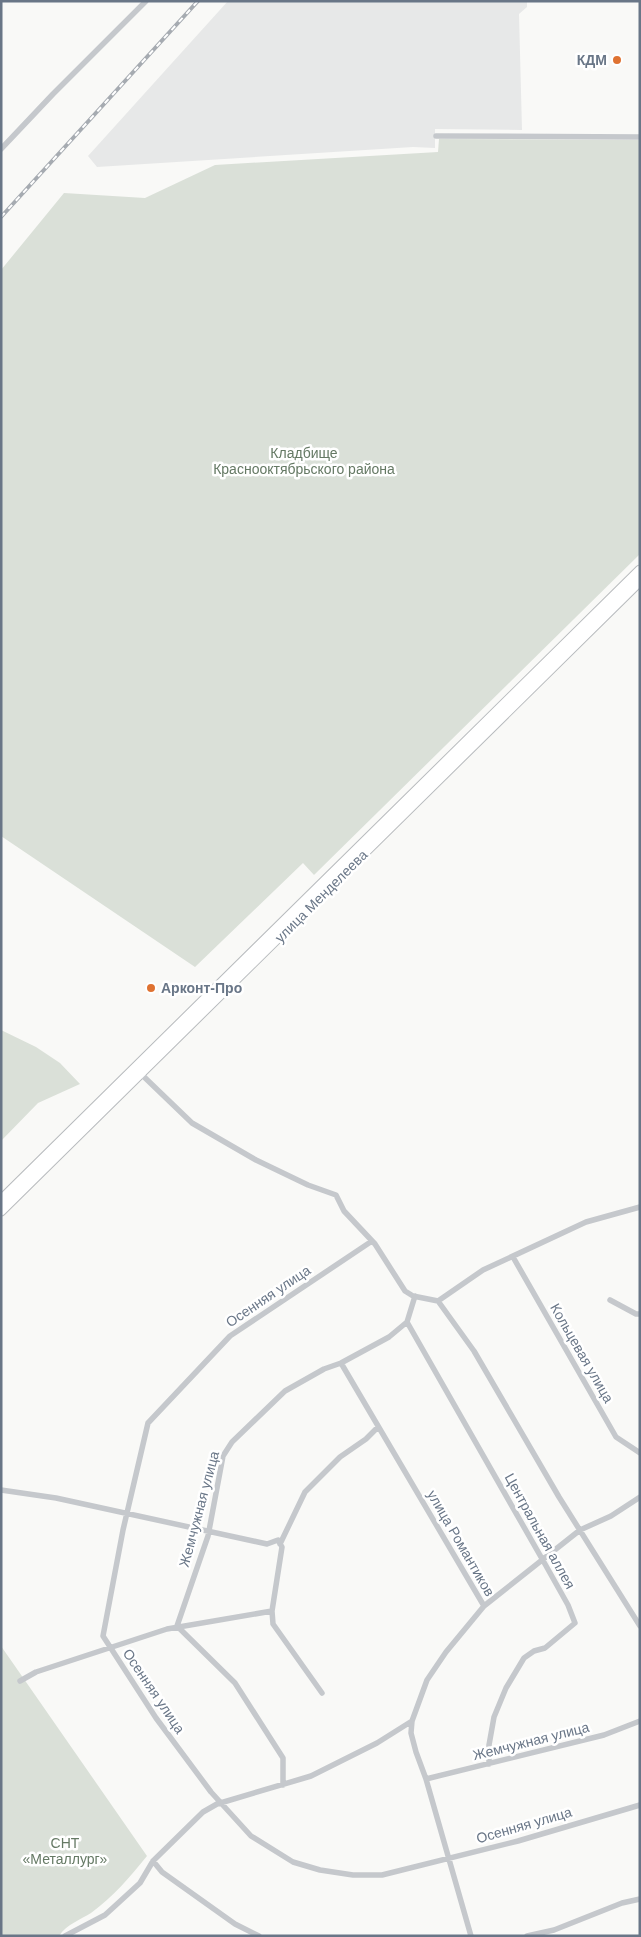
<svg xmlns="http://www.w3.org/2000/svg" width="641" height="1937" font-family="Helvetica,sans-serif">
  <style>
    .built { fill: #e7e8e8 }
    .green { fill: #dae0d8 }
    .lines { fill: none; stroke-linecap: round; stroke-linejoin: round }
    .trunk-casing { stroke: #b8bbbe; stroke-width: 11 }
    .minor { stroke: #c5c8cc; stroke-width: 5.5 }
    .trunk { stroke: #fff; stroke-width: 9 }
    .rail-casing { stroke: #a6abb1; stroke-width: 4 }
    .rail { stroke: #fff; stroke-width: 2; stroke-dasharray: 5.5; stroke-linecap: butt }
    .poi-dot { fill: #df7231; stroke: #fff; stroke-width: 2 }
    .labels { text-anchor: middle; stroke-width: 5; stroke-linejoin: round; paint-order: stroke }
    .poi-label { font-size: 14px; font-weight: bold; fill: #697687; stroke: #fff; text-anchor: end }
    .park-label { font-size: 14px; fill: #657964; stroke: #fff }
    .street-label { font-size: 14px; fill: #697687; stroke: #fff }
  </style>
  <rect width="100%" height="100%" fill="#f9f9f7"/>
  <path class="built" d="M228 1H527V7L519 14 522 130 435 129V148L413 147 97 167 88 156Z"/>
  <path class="green" d="M439 139 640 140V554L314 875 303 863 195 967 1 836V270L64 193 145 198 215 165 438 152Z
    M1 1030 36 1047 60 1063 80 1084 38 1103 1 1141Z
    M1 1646 147 1856C130 1877 113 1897 91 1913 80 1920 67 1924 59 1936H1Z"/>
  <g class="lines">
    <g class="trunk-casing">
      <path id="trunk" d="M1 1200 640 570
        M1 1211 640 581"/>
    </g>
    <path class="minor" d="M436 136 640 137
      M1 149 53 94 146 1
      M140 1073 192 1123 256 1160 308 1185 336 1195 344 1211 375 1244 405 1291 413 1296 438 1301 474 1351 559 1497 640 1626
      M372 1241 230 1336 148 1423 123 1530 103 1636 156 1718 211 1792 251 1836 293 1862 320 1870 353 1875H382L518 1841 640 1805
      M513 1257 616 1437 640 1453
      M415 1296 407 1322 545 1564 568 1605 575 1623 545 1648 534 1651 524 1658 506 1688 494 1717 489 1745V1764
      M610 1300 636 1314H640
      M438 1301 483 1270 586 1222 640 1207
      M341 1363 484 1606 446 1652 427 1680 412 1721 411 1733 416 1752 426 1779 471 1936
      M1 1490 56 1498 267 1544 278 1540 282 1547 272 1611 273 1624 322 1693
      M280 1544 305 1492 340 1457 366 1439 378 1427
      M484 1606 580 1530 611 1516 640 1497
      M20 1681 36 1672 167 1629 272 1611
      M426 1779 604 1735 640 1721
      M283 1785V1758L235 1683 177 1626 208 1536 223 1456 232 1442 285 1391 324 1369 341 1363 389 1337 407 1322
      M153 1861 162 1872 235 1924 259 1936
      M65 1936 105 1915 116 1905 140 1883 153 1861 203 1812 217 1804 311 1776 377 1743 412 1721
      M527 1936 554 1930 622 1903 640 1899"/>
    <use href="#trunk" class="trunk"/>
    <g class="rail-casing">
      <path id="rail" d="M1 217 198 1"/>
    </g>
    <use href="#rail" class="rail"/>
  </g>
  <g class="poi-dot">
    <circle cx="617" cy="60" r="5"/>
    <circle cx="151" cy="988" r="5"/>
  </g>
  <g class="labels">
    <g class="poi-label">
      <text x="607" y="65">КДМ</text>
      <text x="161" y="993" text-anchor="start">Арконт-Про</text>
    </g>
    <g class="park-label">
      <text x="304" y="458">Кладбище<tspan x="304" dy="16">Краснооктябрьского района</tspan></text>
      <text x="65" y="1848">СНТ<tspan x="65" dy="16">«Металлург»</tspan></text>
    </g>
    <g class="street-label">
      <text transform="translate(321 896) rotate(-45)" y="5">улица Менделеева</text>
      <text transform="translate(268 1296) rotate(-34)" y="5">Осенняя улица</text>
      <text transform="translate(582 1353) rotate(60)" y="5">Кольцевая улица</text>
      <text transform="translate(199 1509) rotate(-75)" y="5">Жемчужная улица</text>
      <text transform="translate(540 1531) rotate(61)" y="5">Центральная аллея</text>
      <text transform="translate(461 1543) rotate(60)" y="5">улица Романтиков</text>
      <text transform="translate(154 1691) rotate(56)" y="5">Осенняя улица</text>
      <text transform="translate(531 1741) rotate(-14)" y="5">Жемчужная улица</text>
      <text transform="translate(524 1825) rotate(-16)" y="5">Осенняя улица</text>
    </g>
  </g>
  <rect width="641" height="1937" fill="none" stroke="#697687" stroke-width="5"/>
</svg>
